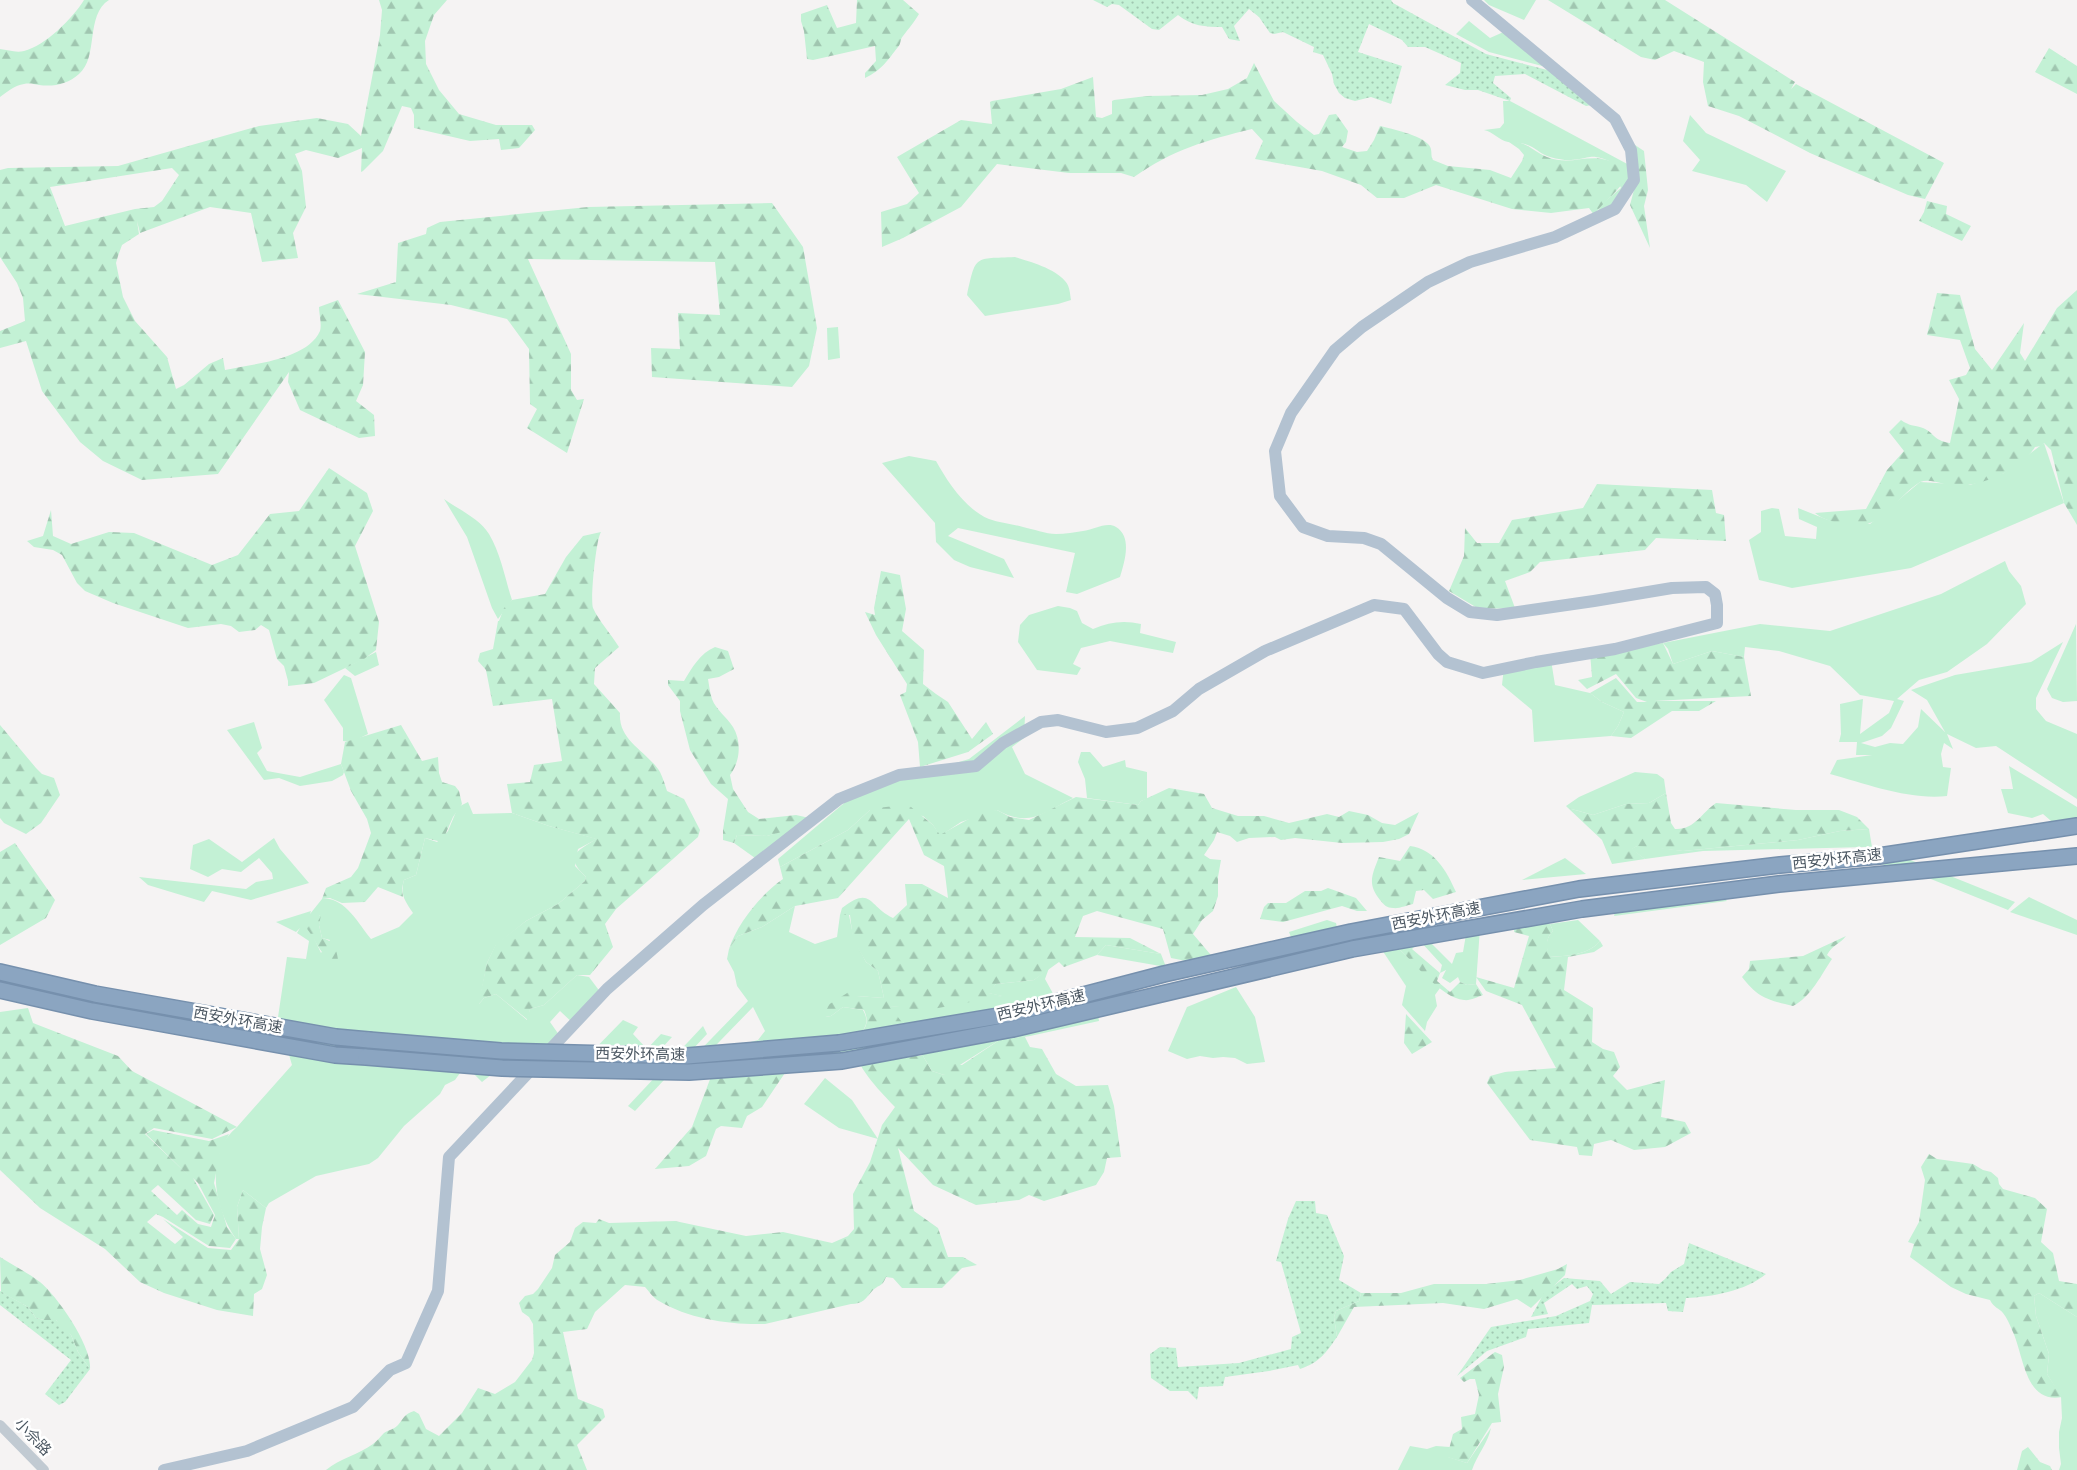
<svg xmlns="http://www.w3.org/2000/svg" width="2077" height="1470" font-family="Mulish,'Noto Sans SC',sans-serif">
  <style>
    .grass { fill: #c3f1d5; fill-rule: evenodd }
    .forest { fill: url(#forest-firs); fill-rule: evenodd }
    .garden { fill: url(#garden-dots) }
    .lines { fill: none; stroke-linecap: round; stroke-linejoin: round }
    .motorway-casing { stroke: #7690ad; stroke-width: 18 }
    .tertiary { stroke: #c1cad2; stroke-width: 10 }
    .primary { stroke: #b3c2d1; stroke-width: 12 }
    .motorway { stroke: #8ba5c1; stroke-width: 15 }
    .motorway-bridge-casing { stroke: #7690ad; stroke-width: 18; stroke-linecap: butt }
    .motorway-bridge { stroke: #8ba5c1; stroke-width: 15 }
    .labels { text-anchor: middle; stroke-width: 5; stroke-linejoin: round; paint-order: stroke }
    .street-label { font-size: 15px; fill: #4a5661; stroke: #fff }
  </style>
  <defs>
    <pattern id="forest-firs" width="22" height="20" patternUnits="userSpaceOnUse" patternTransform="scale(1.25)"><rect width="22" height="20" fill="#c3f1d5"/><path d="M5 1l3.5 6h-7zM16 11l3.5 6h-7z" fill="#a0c6b0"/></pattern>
    <pattern id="garden-dots" width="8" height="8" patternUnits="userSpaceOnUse" patternTransform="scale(1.25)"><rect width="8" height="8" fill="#c3f1d5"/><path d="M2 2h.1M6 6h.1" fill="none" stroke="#a0c6b0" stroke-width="1.8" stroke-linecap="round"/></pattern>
  </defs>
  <rect width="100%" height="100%" fill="#f5f3f3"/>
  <path class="grass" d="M1484 0H1536L1524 20 1489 5Z
    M1469 21 1490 38 1508 30 1550 68 1489 52 1456 34Z
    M1503 101H1510L1631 166 1625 199 1595 215 1603 203 1621 188 1609 161C1604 159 1596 156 1590 157 1574 160 1568 162 1550 157 1542 155 1537 149 1530 146 1522 142 1515 143 1508 142 1498 140 1494 132 1484 130L1500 128 1504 123Z
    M1690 115 1706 133 1786 171 1767 202 1746 185 1692 171 1700 160 1683 141Z
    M1015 257C1030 262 1054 268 1065 281 1070 286 1070 294 1071 300L1058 304 985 316 967 295C976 254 974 259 1015 257Z
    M838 327 840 358 828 360 827 328Z
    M2044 443 2064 503 1911 568 1792 588 1759 580 1749 540 1761 532V511L1772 508 1779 509 1785 536 1816 539 1817 527 1799 519 1798 508 1828 520 1870 524 1920 482 1970 485 2004 473Z
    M909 456 936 461C947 481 966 510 989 519 1000 523 1012 524 1023 527 1033 529 1046 534 1056 534 1065 534 1075 532 1083 531 1093 530 1107 521 1116 527 1133 537 1124 563 1120 577L1077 594 1066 592 1075 553 958 528 948 536 1004 559 1014 578 970 567 954 560 936 542 935 523 882 463Z
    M444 499C458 509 480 519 489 534 501 554 505 579 512 600L498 619 492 608 467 537Z
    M2005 561 2009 571 2021 586 2026 604 1987 644 1947 672 1919 680 1897 699 1904 701 1891 728 1882 736 1861 743 1875 747 1890 743 1903 744 1918 727 1921 709 1945 732 1927 700 1911 690 1955 675 2031 662 2063 642 2036 698V709L2046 721 2077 734V799L1996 746 1976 748 1947 734 1953 749 1944 743 1941 754 1943 767 1951 768 1947 796C1908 800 1867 784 1830 774L1837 760 1872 755H1856L1857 742H1839L1841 734 1840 704 1863 699 1860 734 1889 713 1894 701 1860 695 1830 666 1779 651 1745 647 1744 657 1712 651 1673 664 1668 649 1663 643 1760 624 1830 631 1941 594Z
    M1058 606 1070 608 1077 611 1082 623 1093 629C1109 622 1124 620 1141 624L1140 633 1176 642 1173 653 1110 641 1081 648 1073 664 1081 668 1077 675 1037 670 1018 642 1020 625 1029 615Z
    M2076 624 2077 701 2063 702 2052 698 2047 689Z
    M376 652 379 665 355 676 345 668Z
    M1551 660 1555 685 1590 693 1602 702 1624 712 1618 726 1611 736 1534 742 1532 710 1502 685 1504 667Z
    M344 675 351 678 368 734C360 738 352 743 343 741V728L324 700Z
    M1025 716 1024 738 1012 747 1025 774 1073 798C1043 813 1029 828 997 810L961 822 940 836 933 825 923 816 870 810 848 830 780 867 778 859 856 793 969 759Z
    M254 722 262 748 257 753 267 771 300 777 341 764 344 772 343 775 332 781 300 786 279 778 264 780 227 730Z
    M1081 752H1090L1103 767 1125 760 1126 767 1147 772V799L1141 801 1138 805 1087 798 1085 779 1078 762Z
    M2009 766 2077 807V827L2057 826 2043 814 2032 818 2008 813 2001 789H2013Z
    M1635 772 1657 774 1664 779 1666 793 1649 803 1626 804 1593 815 1568 808 1566 806 1579 797Z
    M468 802 473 814 512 813 549 826 597 839 578 849 575 866 586 877 585 881 558 904 526 921 496 945 487 963 479 1004 484 998 496 994 527 1020 530 1009 544 1005 577 975 589 977 604 997 576 1026 560 1011 550 1022 564 1042 546 1065 528 1046 482 1082 472 1072 460 1073 455 1080 445 1085 440 1094 404 1126 378 1158 369 1164 316 1176 269 1203 266 1208 243 1190 237 1207 239 1239H236C214 1209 204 1154 237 1127L292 1065 278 1017 287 957 306 959 309 941 297 933 300 928 296 932 276 922 311 911 310 914 322 899C344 896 358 923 371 939L399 927 413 913C405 901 400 895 404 880L416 875 425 838 437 842 448 831 458 807ZM320 915 319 925 322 938 330 940 321 953 311 932Z
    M789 829 797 833 762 863 734 843 737 835 767 836Z
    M1869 829 1872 847 1893 853 2015 902 2008 910 1901 867 1870 863 1865 847 1703 851 1645 859 1631 849 1637 846H1646L1683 851 1798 840 1840 831Z
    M274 838 280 849 309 883 251 900 212 891 204 902 148 885 139 877 246 889 256 882 273 879 272 873 259 858 241 872 222 869 208 877 190 869 193 845 209 839 242 862Z
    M1565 858 1586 874 1522 880Z
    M1720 894 1727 901 1614 916 1616 907Z
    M2029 897 2077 920V935L2010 912Z
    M795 906 789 932 815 944 837 937 840 915H849L854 940 866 962 878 971 884 998 857 996 825 1017 831 1016 843 1007 863 1010C870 1023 865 1026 859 1038 856 1042 857 1049 855 1052 841 1074 810 1072 787 1072L768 1043 758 1040 765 1031 753 1007 688 1074 678 1073 748 1001 737 986 734 972 727 959 729 949 738 936 762 927Z
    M1327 920 1336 923 1340 940 1365 936 1368 950 1323 937 1294 945 1289 932Z
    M1578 920 1600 941C1589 955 1566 956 1549 957 1546 947 1545 939 1553 931L1550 924Z
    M1480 928 1476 984 1467 985 1460 982 1458 977 1450 983 1442 978 1446 970 1440 973 1442 965 1420 941 1426 938 1452 964 1456 953 1463 952 1467 929Z
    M1106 945 1161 954 1166 967 1097 955Z
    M1397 947 1440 988 1435 995 1437 1006 1427 1022 1425 1031 1402 1005 1406 986 1382 950Z
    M1049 968 1045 979 1056 999 1085 992 1097 1006 1099 1021 1030 1036 1001 1039 944 1075 932 1071 923 1056 912 1053 889 1007 1002 996 988 993 996 984 1034 980Z
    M1236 987 1255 1017 1265 1062 1247 1064 1235 1058 1223 1057 1213 1058 1200 1056 1187 1059 1168 1051 1187 1007Z
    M623 1020 638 1027 633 1034 647 1049 661 1034 672 1037 637 1075 580 1064Z
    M703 1026 707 1034 635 1111 628 1106Z
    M825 1078 852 1100 878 1139 839 1128 804 1104Z
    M2039 1293 2077 1317V1470H2059L2061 1464 2059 1448V1432L2062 1418 2061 1397 2047 1374 2049 1354 2036 1316 2034 1296Z
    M1491 1428C1488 1443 1477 1455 1472 1470H1398L1410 1446 1427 1449 1436 1446 1450 1447 1448 1457 1467 1463Z"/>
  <path class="forest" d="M84 0H109C85 15 99 57 79 74 68 84 54 87 39 85 34 84 29 83 24 84 15 85 7 92 0 97V49C8 50 16 53 24 51 45 46 73 18 84 0Z
    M379 0H447L434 15 425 41 426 64 439 90 459 114 496 125H532L535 130 519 148 501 150 499 139 470 141 414 128V115L411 108 402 106 383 151 363 171 361 172 362 148 338 158 306 150 295 154 302 171 306 207 293 233 298 258 262 262 251 213 210 207 140 233 137 221 139 234 122 245 118 256 116 263 123 297 135 321 167 357 176 389 184 385 209 364 223 358 225 370C252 364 307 360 320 331 322 324 319 314 319 307L338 300 365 352 363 385 356 401 374 415 375 436 359 438 300 410 288 382 289 372 218 474 142 480 103 461 80 442 42 391 26 341 0 348V331L25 321 23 298 17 283 0 257V170L8 168 118 166 259 126 317 118 348 124 361 136 380 35 382 10ZM172 168 179 175 162 201 154 207 135 209 65 226 50 187Z
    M857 0H903L919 14C913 24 909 28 903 36 900 39 901 44 898 47 887 61 882 70 865 78V73L876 61 875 46 813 60 807 59 804 31 801 21V14L827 5 837 28 856 23Z
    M1548 0H1665L1795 82 1791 89 1796 84 1944 163 1925 199 1908 195 1810 153 1739 116 1708 106 1703 82 1704 62 1674 51 1655 60 1641 57Z
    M2049 48 2077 66V94L2035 72Z
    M1254 63 1274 101 1297 122 1314 135 1319 134 1329 115 1336 114 1348 131 1346 142 1342 147 1357 152 1367 151 1374 140 1380 126C1392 129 1421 135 1429 145 1433 150 1430 155 1433 160L1448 166 1490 170 1511 178 1522 161 1524 155 1519 149 1509 142C1525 140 1533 151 1547 157 1570 166 1586 154 1607 160 1615 163 1623 169 1627 177 1618 192 1604 201 1594 215L1589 208 1551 213 1512 209 1436 185 1404 198H1377L1361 185 1322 171 1255 159 1263 141 1252 129C1207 140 1172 150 1134 177L1121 173H1069L997 164 961 207 903 238 882 247 881 212 907 204 919 193 897 157 961 120 992 124 990 102 992 101 1061 89 1093 77 1096 117 1102 118 1112 114V101L1114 100 1147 96 1202 95 1228 89 1247 78Z
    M1632 143 1644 151 1648 190 1644 206 1650 248 1630 205 1639 171Z
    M1927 201 1947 206 1946 214 1971 226 1962 241 1919 221 1924 212Z
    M772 203 803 247 817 328 809 366 792 387 652 377 651 348 680 349 678 313 720 315 715 262 528 259 571 354V390L577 400 584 399 567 453 527 428 537 409 530 404 529 349 507 319 451 305 357 294 396 282 398 243 426 234 427 228 440 222 588 207Z
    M2077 290V525L2064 503 2051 450 2044 443 2041 446 2035 447C2021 470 1981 487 1954 486 1943 485 1931 478 1920 482 1892 500 1882 533 1844 524 1833 522 1824 520 1815 513L1866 509 1887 470 1904 451 1889 432 1901 420C1909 426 1914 425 1923 428 1935 433 1932 440 1950 443L1959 399 1949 380 1966 375 1970 368 1960 340 1927 335 1937 293 1960 295 1975 349 1992 370 2024 323 2020 353 2025 361 2057 308Z
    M329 468 367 493 373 511 355 546 379 622 376 650 364 659 314 683 288 686V681L284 666 277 659 269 630 261 625 255 630 239 632 231 626 221 624 188 628 113 603 85 591 77 583 62 555 53 550 34 547 27 541 43 536 51 510 53 536 71 544 109 532 134 533 212 565 238 555 270 514 299 511Z
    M1597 484 1712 490 1716 513 1724 515 1726 541 1656 538 1645 550 1540 562 1530 572 1505 581 1515 608 1479 609 1449 591 1464 556 1465 528 1477 543H1499L1512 520 1583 508Z
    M601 532C596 539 590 600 593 608 599 621 611 634 619 647L595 668 594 684 620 713C618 741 647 751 660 772 663 778 665 785 667 791L684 799 700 830 698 837 616 909 605 924 613 947 590 975H577L544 1005 530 1009 528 1020 496 994 484 998 478 1005 487 963 496 944 526 921 558 904 585 881 586 877C564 856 576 852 596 839L549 826 512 813 507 784 530 782 534 765 562 761 552 699 493 706 486 670 478 661 480 653 493 649 498 621H499L504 608 512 600 545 594 566 557 583 536Z
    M881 571 900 575 906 609 902 631 924 650 923 684 936 694 948 702 972 739 986 722 993 734 968 752 920 767 918 742 900 695 906 692 907 684 876 635 865 612 875 615 874 608Z
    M1663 643 1673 664 1712 651 1744 657 1751 696 1654 701H1716L1699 711H1672L1631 738 1611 736 1618 726 1624 712 1602 702 1590 693 1616 678 1637 702H1647L1636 698 1616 674 1587 689 1578 680 1592 677 1590 653Z
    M715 647 728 651 734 669 719 677 708 679C709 685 710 693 712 699 716 710 727 717 733 727 742 742 740 762 730 775L733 789 748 812 759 819 796 815 814 819 797 833 789 830 767 836 737 835 734 843 723 840V830L728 799 711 784 690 750 680 711V701L668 685V680L684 681C692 668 700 653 715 647Z
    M0 725 36 768 42 774 54 778 60 795 41 823 26 834 4 823 0 818Z
    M401 725 422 761 438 757 439 773 442 782 455 786 459 791 462 804 453 817 442 842 425 838 416 875 404 880 402 888 403 897 378 887 365 902 342 903 330 898 322 899 326 888 351 877 358 868 371 833 367 819 351 791 341 764 345 742Z
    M1169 788 1204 794 1212 808 1238 816H1264L1289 823 1327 814 1339 817 1349 811 1368 815 1382 823 1395 825 1419 812 1409 834 1399 839 1383 842 1342 843 1295 838 1281 840 1275 837 1249 838 1237 842 1230 836 1217 832 1214 840 1204 855 1210 859 1221 860 1218 877V896L1213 911 1202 920 1193 934 1222 968 1171 958 1163 929 1097 911 1083 916 1075 937 1130 938 1161 954 1106 945 1097 955 1064 967 1059 962 1034 980 996 984 989 993 1003 996 911 1013 905 1006 890 1007 912 1035V1053L914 1056H923L932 1071 944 1075 950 1063 962 1065 1001 1039 1030 1036 1025 1037 1030 1047 1042 1049 1056 1074 1076 1086 1108 1085 1114 1106 1121 1157 1107 1158 1104 1172 1096 1185 1044 1201 1029 1195 1019 1200 976 1205 933 1185 898 1148 914 1211 938 1228 948 1257H963L977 1265 962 1268 942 1288H902L893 1278 886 1277C882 1287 880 1284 873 1290 865 1299 863 1304 851 1304L765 1324C730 1325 689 1319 659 1301 653 1298 649 1291 645 1287L625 1285 595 1312 587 1329 563 1332 578 1399 603 1409 605 1417 577 1445 587 1470H326C340 1458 358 1455 373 1444 377 1441 380 1437 384 1433 388 1430 395 1429 398 1425 404 1418 404 1414 414 1411L419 1414 426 1429 439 1436 462 1413 478 1388 495 1394 515 1382 532 1360 534 1353 533 1324 529 1317 522 1312 519 1303 525 1296 533 1294 538 1289 552 1268 555 1255 570 1242 575 1228 583 1222 596 1223 599 1219 609 1223 675 1221 746 1236 783 1232 832 1243 848 1236 854 1229 853 1194 870 1162 882 1125 895 1107C883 1094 855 1067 856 1049 856 1031 873 1030 864 1010L843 1007 831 1016 825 1017 823 1023 828 1005 852 990 857 996 884 998 878 971 866 962 853 940 850 915H840L842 908C872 885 868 906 893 918L907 905 905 884H922L948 898 944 866 924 855 909 819 838 898 795 906 762 927 738 936 729 949C737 924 761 894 783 879L780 867 848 830 870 810 878 808 902 805 911 807 933 825 940 835 983 811 997 810 1010 817 1029 820 1076 797 1138 805 1141 801Z
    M1666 793 1671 823 1675 829C1695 830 1701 813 1716 803L1796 810H1839L1857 817 1869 829 1840 831 1798 840 1683 851 1637 846 1632 849 1645 859 1612 864 1602 840 1568 808 1593 815 1626 804 1649 803Z
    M15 843 55 900 46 918 0 945V852Z
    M1410 846C1435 849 1447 872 1456 892L1433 899 1424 890 1416 891 1413 904C1407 905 1399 909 1393 908 1387 908 1384 905 1380 900 1367 884 1372 875 1379 857L1400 861Z
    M1328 888 1356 898 1367 911H1357L1342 906 1283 922 1260 919 1264 907 1268 903H1286L1305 891H1321Z
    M321 915 319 925 322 938C337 942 336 950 339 964 316 954 318 940 303 924L308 917 315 918Z
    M1515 923 1550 924 1553 931C1545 939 1546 947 1550 957 1566 956 1589 955 1600 941L1603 946 1594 952 1568 957 1564 990 1593 1008 1592 1042 1603 1049 1614 1052 1620 1067 1613 1076 1627 1090 1665 1080 1661 1117 1685 1122 1691 1133 1665 1147 1634 1150 1611 1140 1594 1144 1592 1156 1579 1155 1577 1147 1530 1140 1487 1083 1490 1076 1505 1072 1556 1068 1522 1005 1486 991 1476 977 1514 988 1529 936 1514 932Z
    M1846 936C1840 944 1832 945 1827 955L1832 959C1821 975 1811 997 1793 1006 1768 1000 1758 998 1742 977L1749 969 1750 961 1803 956Z
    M1420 941 1412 949 1440 973 1437 981 1450 992 1460 982 1467 985 1476 984 1483 995C1477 997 1470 1001 1464 1000 1441 998 1414 962 1397 947Z
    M28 1008 33 1023 118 1056 132 1071 237 1127 212 1139 154 1128 145 1134 189 1176 146 1134 153 1130 209 1141 229 1134 220 1153 214 1183 227 1227 236 1239 230 1248 209 1246 163 1217 156 1214 147 1222 175 1244 183 1237 163 1219 208 1248 231 1250 239 1239 237 1207 243 1190 266 1208 262 1227 260 1249 267 1275 262 1289 254 1294 253 1316 217 1310 164 1293 140 1282 105 1249 40 1208 0 1170V1012ZM193 1178 198 1183 215 1215 211 1227 198 1224 182 1210 177 1215 151 1191 158 1185 196 1220 210 1224 214 1215Z
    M1406 1014 1432 1042 1412 1054 1404 1043Z
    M772 1036 808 1047 791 1064 762 1107 747 1116 742 1128 721 1126 716 1129 706 1156 689 1166 655 1169 692 1127 715 1066 736 1046 758 1040 768 1043Z
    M1929 1154 1937 1159 1973 1164 1983 1170 1991 1172 1998 1178 1999 1184 2003 1189 2035 1198 2047 1209 2041 1242 2053 1253 2059 1281 2077 1284V1317L2039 1293 2034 1296 2036 1316 2049 1354 2047 1374 2062 1397C2024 1404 2024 1354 2012 1330 2010 1325 2007 1318 2003 1313 1999 1308 1994 1308 1990 1300L1966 1294 1951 1287 1910 1257 1914 1244 1908 1242 1919 1222 1925 1180 1921 1167Z
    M0 1257C13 1265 28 1273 40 1282 58 1297 92 1346 90 1369L78 1352 71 1335 56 1320H44L36 1318 28 1307 1 1292Z
    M1567 1264 1565 1275 1531 1308 1517 1299 1484 1309 1443 1303 1354 1307 1337 1337 1334 1317 1336 1311 1359 1301 1361 1293H1401L1434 1284H1486L1520 1280 1558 1269Z
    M1495 1352 1502 1355 1504 1367 1498 1394 1501 1422 1492 1423 1467 1463 1447 1457 1453 1434 1462 1429 1461 1417 1475 1414 1479 1395 1475 1379H1470L1464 1382 1460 1378Z
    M2028 1447 2040 1462 2050 1466 2052 1470H2017L2022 1451Z"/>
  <path class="garden" d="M1093 0H1391L1393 3 1486 54 1555 72 1592 105 1586 106 1525 74 1495 76 1493 83 1511 98 1510 101 1478 90H1465L1445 85 1460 73 1461 63 1425 47H1408L1402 40 1369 24 1358 52 1402 66 1391 104 1371 97 1355 101 1345 98 1339 93 1334 84 1332 74 1323 55 1313 52 1314 47 1283 32 1274 34 1270 33 1259 17 1249 9 1234 26 1240 41 1229 39 1222 27C1205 27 1192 26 1178 15L1159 30 1152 29 1119 5 1112 4 1107 7Z
    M1296 1201H1315L1316 1213 1327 1215 1344 1256 1339 1280 1361 1293 1359 1301 1336 1311 1334 1317 1337 1337C1325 1354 1320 1362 1300 1369L1298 1365 1269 1371 1225 1377 1223 1386 1199 1387 1197 1400 1188 1391H1170L1151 1378 1150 1354 1160 1347 1176 1348 1178 1367 1239 1363 1291 1349 1292 1337 1301 1333 1281 1262 1276 1261 1288 1219Z
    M1689 1243 1766 1274C1746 1291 1711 1297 1686 1298L1683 1312 1668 1311 1666 1303 1592 1305 1589 1323 1528 1329 1526 1337 1487 1351 1457 1376 1491 1327 1556 1316 1590 1301 1593 1294 1587 1286 1577 1289 1572 1284 1544 1303 1548 1314 1531 1317 1544 1293 1564 1278 1600 1281 1611 1294 1630 1282 1659 1284 1665 1279 1671 1272 1684 1264Z
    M0 1291 28 1307 36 1318 44 1320H56L64 1326 71 1335 78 1352 90 1369 65 1402 59 1405 45 1394 71 1360 0 1305Z"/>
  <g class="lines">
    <g class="motorway-casing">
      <path id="motorway" d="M0 972 95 994 336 1037 369 1040
        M0 990 92 1011 335 1055 366 1057
        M1010 1014 1164 974 1351 932 1579 889 1780 865 1879 856 2077 826
        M1013 1029 1352 949 1582 909 1779 884 2077 856"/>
    </g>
    <path class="tertiary" d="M0 1425 44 1470"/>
    <path class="primary" d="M164 1470 247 1451 353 1407 390 1370 406 1363 438 1291 449 1157 607 989 703 905 839 799 899 775 976 766 1003 743 1041 722 1058 720 1106 732 1137 728 1173 711 1199 689 1265 651 1374 605 1404 609 1438 654 1447 662 1483 673 1536 662 1615 649 1717 623V605L1715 594 1706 587 1672 588 1594 601 1497 615 1470 612 1447 598 1381 544 1364 538 1328 536 1303 527 1280 496 1275 451 1291 413 1335 350 1362 327 1428 282 1470 262 1555 237 1615 209 1634 180 1631 150 1615 119 1472 0"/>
    <use href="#motorway" class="motorway"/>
    <g class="motorway-bridge-casing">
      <path id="motorway-bridge" d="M369 1040 501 1051 687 1056 839 1043 1010 1014
        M366 1057 502 1068 689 1072 842 1061 1013 1029"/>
    </g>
    <use href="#motorway-bridge" class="motorway-bridge"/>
  </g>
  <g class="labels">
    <g class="street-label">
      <text transform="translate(1837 859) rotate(-6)" y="5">西安外环高速</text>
      <text transform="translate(1436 916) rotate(-11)" y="5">西安外环高速</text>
      <text transform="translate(1041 1005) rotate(-13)" y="5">西安外环高速</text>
      <text transform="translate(238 1020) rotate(10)" y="5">西安外环高速</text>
      <text transform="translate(640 1054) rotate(1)" y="5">西安外环高速</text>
      <text transform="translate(33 1437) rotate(46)" y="5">小佘路</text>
    </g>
  </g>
</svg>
